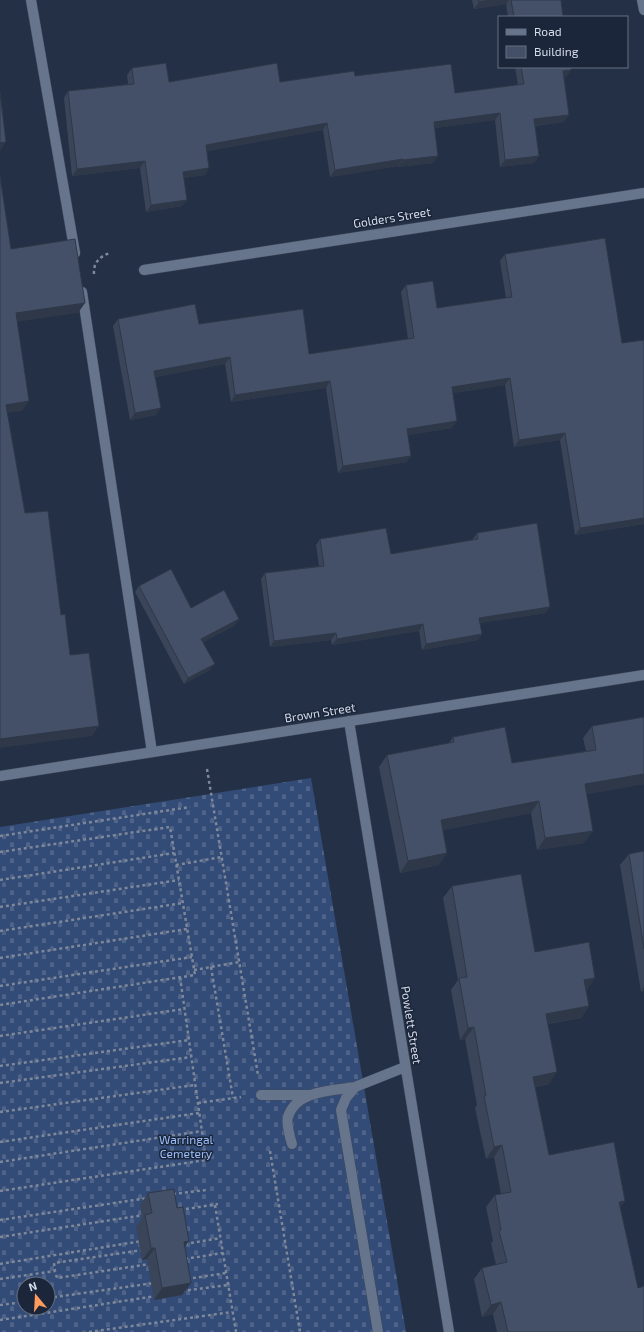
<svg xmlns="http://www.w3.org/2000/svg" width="644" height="1332" font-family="'Exo 2',sans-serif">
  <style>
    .cemetery { fill: url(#cemetery-stones); fill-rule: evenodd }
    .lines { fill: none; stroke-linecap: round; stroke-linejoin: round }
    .service-casing { stroke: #414b5d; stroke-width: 11 }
    .minor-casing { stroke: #414b5d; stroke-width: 11 }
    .path { stroke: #7e8899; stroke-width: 2.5; stroke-dasharray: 3 3; stroke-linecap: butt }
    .service { stroke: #66748c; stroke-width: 10 }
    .minor { stroke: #66748c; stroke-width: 10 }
    .wall { fill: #3a4559 }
    .shaded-wall { fill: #2f3848 }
    .building { fill: #435067; stroke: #2f3848 }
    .labels { text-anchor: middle; stroke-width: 3; stroke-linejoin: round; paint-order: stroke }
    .street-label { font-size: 12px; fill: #d6ddeb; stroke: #1b263b }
    .park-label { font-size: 12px; fill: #9dbffb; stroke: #1b263b }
  </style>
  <defs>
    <pattern id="cemetery-stones" width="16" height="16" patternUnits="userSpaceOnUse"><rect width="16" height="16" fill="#334b77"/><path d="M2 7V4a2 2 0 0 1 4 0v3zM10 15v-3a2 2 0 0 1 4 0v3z" fill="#50648a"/></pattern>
  </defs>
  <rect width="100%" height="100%" fill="#243045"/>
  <path class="cemetery" d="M311 778 406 1332H0V827ZM24 1284H48V1308H24Z"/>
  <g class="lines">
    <g class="service-casing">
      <path id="service" d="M31 0 75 253
        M82 292 152 752"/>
    </g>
    <g class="minor-casing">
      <path id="minor" d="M642 0 644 10
        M144 270 644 193
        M349 721 449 1332
        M0 776 644 675
        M261 1095H310
        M292 1144C290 1138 286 1122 288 1117 296 1090 332 1091 355 1087
        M378 1332 341 1110 346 1098 355 1087 405 1067"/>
    </g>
    <path class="path" d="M94 274C93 263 100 256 110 253
      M207 769 258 1075
      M0 836 190 807
      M0 852 170 827 195 975 0 1005
      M176 865 222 857
      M0 880 174 853
      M0 907 179 880
      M0 931 183 903
      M0 958 187 929
      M211 967 233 1098
      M194 970 239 962
      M0 986 192 957
      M0 1036 184 1009
      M0 1066 189 1040
      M0 1083 191 1057
      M198 1103 241 1097
      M0 1112 195 1085
      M0 1142 199 1113
      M270 1151 300 1332
      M0 1162 202 1131
      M0 1191 206 1160 180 977
      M173 1194 206 1190
      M215 1205 236 1332
      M180 1210 218 1204
      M0 1220 148 1198
      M0 1237 144 1215
      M185 1244 220 1238
      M143 1250 54 1263 55 1271 57 1278 150 1264
      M185 1259 223 1253
      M0 1264 142 1241
      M0 1279 55 1271
      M187 1279 226 1273
      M182 1291 228 1285
      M48 1298 154 1283
      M0 1305 24 1302
      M0 1320 156 1296
      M89 1332 232 1312"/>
    <use href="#service" class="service"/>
    <use href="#minor" class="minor"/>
  </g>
  <path class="wall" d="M472 0H561L563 17H508L506 4 474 9Z
    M515 67H571V70L566 77H564V122L535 126 539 156 534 163 500 167 495 120 435 128 433 163 398 167V166L330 177 323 130 207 151 209 168 205 175 184 178 182 206 146 212 140 168 72 176 64 98 68 91 128 84 127 75 132 68 169 82H280L355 76 455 93 518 85Z
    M505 254 644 524 575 535 560 440 514 447 505 385 453 393 452 428 408 435 407 462 338 473 326 388 231 402 225 364 155 377 156 415 130 420 113 326 118 319 199 324 309 354 408 339 401 292 406 285 437 308 506 298 500 261Z
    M477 533 546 613 480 623 482 634 478 640 422 650 419 631 332 645 331 640 270 647 261 579 265 573 319 566 316 545 320 539 391 554 473 540V539Z
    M139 586 191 608 239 619 234 626 203 642 210 670 184 684 135 592Z
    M644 717V784L587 794 584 843 537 850 531 813 443 830 439 865 400 873 379 767 387 755 449 743 453 737 512 763 586 751 583 738 592 726Z
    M644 851V991L641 992 620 865 629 854Z
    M452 886 535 952 587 990H586L589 1006 581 1018 548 1024 549 1084 535 1087 549 1155 625 1201 620 1207 644 1332H497L493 1314 482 1317 474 1279 482 1268 496 1265 491 1243 493 1241 486 1207 495 1195 501 1194 494 1157 486 1159 475 1108 477 1105 465 1039 460 1040 451 990 458 980 443 898Z
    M148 1193 185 1247 182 1295 154 1300 147 1259 142 1260 136 1227 142 1218 140 1205Z"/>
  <path class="shaded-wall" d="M491 0H509L506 4 474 9 479 2Z
    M571 70 566 77 558 78 563 71Z
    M500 113 495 120 429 129 434 122Z
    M569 115 564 122 530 126 534 119Z
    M327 123 323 130 201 152 206 145Z
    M6 142 0 151V143Z
    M438 156 433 163 398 167 403 160Z
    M539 156 534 163 500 167 505 160Z
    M403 159 398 166 330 177 335 170Z
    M145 161 140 168 72 176 77 169Z
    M209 168 205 175 178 179 183 172Z
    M187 200 182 206 146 212 151 205Z
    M85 303 78 313 9 323 16 313Z
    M230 357 225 364 149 378 154 371Z
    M510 378 505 385 447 394 452 387Z
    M330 381 326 388 231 402 235 395Z
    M29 401 22 411 0 414 6 405Z
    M161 408 156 415 130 420 135 413Z
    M457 421 452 428 403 436 407 429Z
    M565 433 560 440 514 447 519 440Z
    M411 456 407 462 338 473 343 466Z
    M644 518V524L575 535 580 528Z
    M550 607 546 613 475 624 479 618Z
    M239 619 234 626 197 646 201 639Z
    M423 624 419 631 332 645 337 639Z
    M336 633 331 640 270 647 274 641Z
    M482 634 478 640 422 650 426 644Z
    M215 664 210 670 184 684 188 678Z
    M99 726 92 736 0 748V739Z
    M644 774V784L577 796 585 784Z
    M539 801 531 813 432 832 441 820Z
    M593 831 584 843 537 850 545 838Z
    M447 853 439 865 400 873 408 861Z
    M595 978 587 990 576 992 584 980Z
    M644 987V991L641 992Z
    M589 1006 581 1018 538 1025 546 1014Z
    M474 1027 465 1039 460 1040 468 1028Z
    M557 1072 549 1084 525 1088 533 1077Z
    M502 1145 494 1157 486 1159 494 1147Z
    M625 1201 616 1213 619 1202Z
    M189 1241 181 1253 184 1242Z
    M151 1248H155L147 1259 142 1260Z
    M191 1283 182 1295 154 1300 162 1288Z
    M501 1302 493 1314 482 1317 491 1305Z"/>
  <path class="building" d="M478 0H491L479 2Z
    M511 0H561L563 17H514Z
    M166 63 169 82 277 63 280 82 354 71 355 76 451 64 455 93 524 84 521 67H571V70L563 71 569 115 534 119 539 156 505 160 500 113 434 122 438 156 403 160V159L335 170 327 123 206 145 209 168 183 172 187 200 151 205 145 161 77 169 68 91 134 84 132 68Z
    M0 92 6 142 0 143Z
    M0 176 11 249 75 239 85 303 16 313 29 401 6 405 25 513 48 511 61 615 65 614 70 655 89 653 99 726 0 739Z
    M605 238 622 343 644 340V518L580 528 565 433 519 440 510 378 452 387 457 421 407 429 411 456 343 466 330 381 235 395 230 357 154 371 161 408 135 413 118 319 195 304 199 324 303 309 309 354 414 338 406 285 433 281 437 308 512 297 505 254Z
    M537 523 550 607 479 618 482 634 426 644 423 624 337 639 336 633 274 641 265 573 324 566 320 539 386 528 391 554 478 539 477 533Z
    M171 569 191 608 224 590 239 619 201 639 215 664 188 678 139 586Z
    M644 717V774L585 784 593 831 545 838 539 801 441 820 447 853 408 861 387 755 454 742 453 737 505 727 512 763 596 750 592 726Z
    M644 851V949L629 854Z
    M521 874 535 952 589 942 595 978 584 980 589 1006 546 1014 557 1072 533 1077 549 1155 614 1142 625 1201 619 1202 638 1288 644 1286V1332H508L501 1302 491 1305 482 1268 507 1262 499 1231 501 1230 495 1195 511 1192 502 1145 494 1147 484 1096H486L474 1027 468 1028 459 978 467 977 452 886Z
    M174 1189 177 1208 183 1207 189 1241 184 1242 191 1283 162 1288 155 1248H151L145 1215 152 1213 148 1193Z"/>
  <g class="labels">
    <g class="street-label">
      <text transform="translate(392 218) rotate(-9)" y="4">Golders Street</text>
      <text transform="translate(320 713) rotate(-9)" y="4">Brown Street</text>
      <text transform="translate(411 1025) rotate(81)" y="4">Powlett Street</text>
    </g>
    <g class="park-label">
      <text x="186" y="1144">Warringal<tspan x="186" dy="14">Cemetery</tspan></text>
    </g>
  </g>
  <rect x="498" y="16" width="130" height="52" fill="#1b263b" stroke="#666f81"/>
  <rect x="506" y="29" width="20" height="6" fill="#66748c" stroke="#666f81"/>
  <text x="534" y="36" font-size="12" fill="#d6ddeb">Road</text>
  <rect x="506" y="46" width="20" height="12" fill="#435067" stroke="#666f81"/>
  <text x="534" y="56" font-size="12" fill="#d6ddeb">Building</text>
  <g transform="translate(36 1296) rotate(342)"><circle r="19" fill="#1b263b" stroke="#666f81"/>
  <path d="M0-3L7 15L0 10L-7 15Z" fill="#ff9b5b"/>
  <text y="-6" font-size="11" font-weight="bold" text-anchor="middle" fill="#d6ddeb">N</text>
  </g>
</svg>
